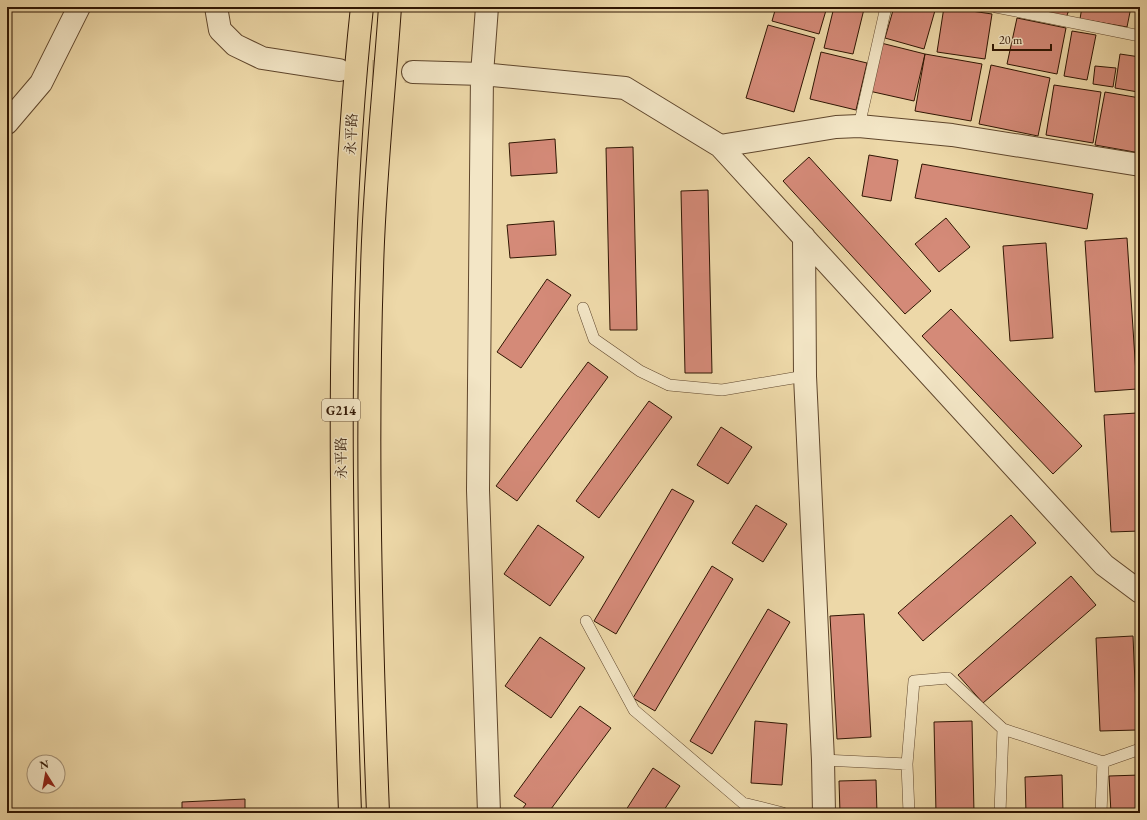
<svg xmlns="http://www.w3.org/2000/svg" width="1147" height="820" font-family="'EB Garamond','Noto Serif SC',serif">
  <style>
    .building { fill: #d48a78; stroke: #301603 }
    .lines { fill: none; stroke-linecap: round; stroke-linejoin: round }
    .street-tunnel { stroke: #c7b187; stroke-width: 22; stroke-dasharray: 22 11; stroke-linecap: butt }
    .lane-casing { stroke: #5f462c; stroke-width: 12 }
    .street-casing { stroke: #5f462c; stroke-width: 24 }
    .highway-casing { stroke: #301603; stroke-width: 24 }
    .lane { stroke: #f3e6c6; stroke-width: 11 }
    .street { stroke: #f3e6c6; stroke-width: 22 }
    .highway { stroke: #edd8a8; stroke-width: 22 }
    .labels { text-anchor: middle; stroke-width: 3; stroke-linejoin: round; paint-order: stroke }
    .shield { fill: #f3e6c6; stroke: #6a543e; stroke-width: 1 }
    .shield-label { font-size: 13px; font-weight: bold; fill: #301603 }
    .street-label { font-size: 14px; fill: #301603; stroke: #f3e6c6 }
  </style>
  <rect width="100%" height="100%" fill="#edd8a8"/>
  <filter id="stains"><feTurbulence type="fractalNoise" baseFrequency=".005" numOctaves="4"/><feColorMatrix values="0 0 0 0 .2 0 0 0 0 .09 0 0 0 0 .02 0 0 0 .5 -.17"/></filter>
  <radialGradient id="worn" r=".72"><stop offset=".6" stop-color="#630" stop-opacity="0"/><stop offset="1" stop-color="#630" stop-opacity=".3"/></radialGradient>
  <path class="building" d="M776 7H827L819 34 772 21Z
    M834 7H855L864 9 853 54 824 48Z
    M894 7H936L924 49 885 38Z
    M944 7 992 14 985 59 937 52Z
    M1028 7H1070L1066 18Z
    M1082 7H1131L1127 27 1080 19Z
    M1017 18 1066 28 1057 74 1007 64Z
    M768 25 815 38 794 112 746 98Z
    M1072 31 1096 35 1087 80 1064 76Z
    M881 43 925 54 914 101 869 91Z
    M821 52 867 63 856 110 810 99Z
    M925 54 982 64 971 121 915 111Z
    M1120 54 1140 57V77L1138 92 1115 88Z
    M991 65 1050 78 1038 136 979 124Z
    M1095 66 1116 68 1113 87 1093 84Z
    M1054 85 1101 92 1093 143 1046 135Z
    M1105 92 1140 98V153L1095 145Z
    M555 139 557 173 511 176 509 143Z
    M633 147 637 330H610L606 148Z
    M869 155 898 160 891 201 862 196Z
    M809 157 931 291 905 314 783 181Z
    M922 164 1093 194 1087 229 915 198Z
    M708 190 712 373H685L681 191Z
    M946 218 970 247 939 272 915 244Z
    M554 221 556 255 510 258 507 225Z
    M1127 238 1137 389 1095 392 1085 241Z
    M1046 243 1053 338 1010 341 1003 246Z
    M547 279 571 295 521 368 497 352Z
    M951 309 1082 446 1053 474 922 336Z
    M588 362 608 377 517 501 496 486Z
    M649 401 672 417 599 518 576 501Z
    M1137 413 1140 467V531L1111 532 1104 415Z
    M721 427 752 447 728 484 697 465Z
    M672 489 694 501 616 634 594 621Z
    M756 505 787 524 763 562 732 543Z
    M1011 515 1036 543 923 641 898 613Z
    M538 525 584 557 550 606 504 574Z
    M712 566 733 579 655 711 633 698Z
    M1071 576 1096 605 983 703 958 675Z
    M768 609 790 622 712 754 690 741Z
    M864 614 871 737 837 739 830 616Z
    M1133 636 1137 730 1100 731 1096 638Z
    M540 637 585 668 551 718 505 686Z
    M580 706 611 728 548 813H519L526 804 514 796Z
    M755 721 787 724 782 785 751 783Z
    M972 721 974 813H936L934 722Z
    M653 768 680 786 662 813H624Z
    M1062 775 1063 813H1026L1025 777Z
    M1140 775V813H1111L1109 776Z
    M876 780 877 813H840L839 781Z
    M245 799V813H182V802Z"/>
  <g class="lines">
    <path class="street-tunnel" d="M339 70 413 72"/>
    <g class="lane-casing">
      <path id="lane" d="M996 7 1140 36
        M859 126 886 7
        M583 308 594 339 640 371 669 385 722 390 805 376
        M586 621 634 710 743 803 783 813
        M823 760 907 764 914 681 948 678 1003 729 1103 762 1140 749
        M907 764 909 813
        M1000 813 1003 729
        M1101 813 1103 762"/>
    </g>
    <g class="street-casing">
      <path id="street" d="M216 7 220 30 235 45 262 58 339 70
        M487 7 482 74 625 88 720 146 1104 565 1140 592
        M413 72 482 74 478 490 489 813
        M7 123 41 83 79 7
        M720 146 836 127 859 126 952 135 1140 165
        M804 237 805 376 823 760 824 813"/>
    </g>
    <g class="highway-casing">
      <path id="highway" d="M350 813C341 544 333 275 362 7
        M378 813C371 632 366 451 372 270 374 183 384 94 390 7"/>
    </g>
    <use href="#lane" class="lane"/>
    <use href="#street" class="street"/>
    <use href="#highway" class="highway"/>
  </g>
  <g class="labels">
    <rect class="shield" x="322" y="399" width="38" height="22" rx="3"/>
    <g class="shield-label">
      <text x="341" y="415">G214</text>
    </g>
    <g class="street-label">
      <text transform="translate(351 134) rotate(-87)" y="5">永平路</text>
      <text transform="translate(341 458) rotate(-91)" y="5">永平路</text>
    </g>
  </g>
  <rect width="1147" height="820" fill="none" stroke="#edd8a8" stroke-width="24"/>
  <rect x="8" y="8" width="1131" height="804" fill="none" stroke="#301603" stroke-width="2"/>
  <rect x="12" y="12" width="1123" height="796" fill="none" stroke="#301603"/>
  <g transform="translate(46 774) rotate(349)"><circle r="19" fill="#f3e6c6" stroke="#a59378"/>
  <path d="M0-3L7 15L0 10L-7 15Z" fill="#8f2418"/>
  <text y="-6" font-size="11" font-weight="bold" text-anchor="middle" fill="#301603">N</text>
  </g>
  <path d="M993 44v6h58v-6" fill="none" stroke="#301603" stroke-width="2"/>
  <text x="999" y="44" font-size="12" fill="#301603" stroke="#f3e6c6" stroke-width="3" paint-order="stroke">20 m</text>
  <rect width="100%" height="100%" filter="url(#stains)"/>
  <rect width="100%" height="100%" fill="url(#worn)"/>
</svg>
